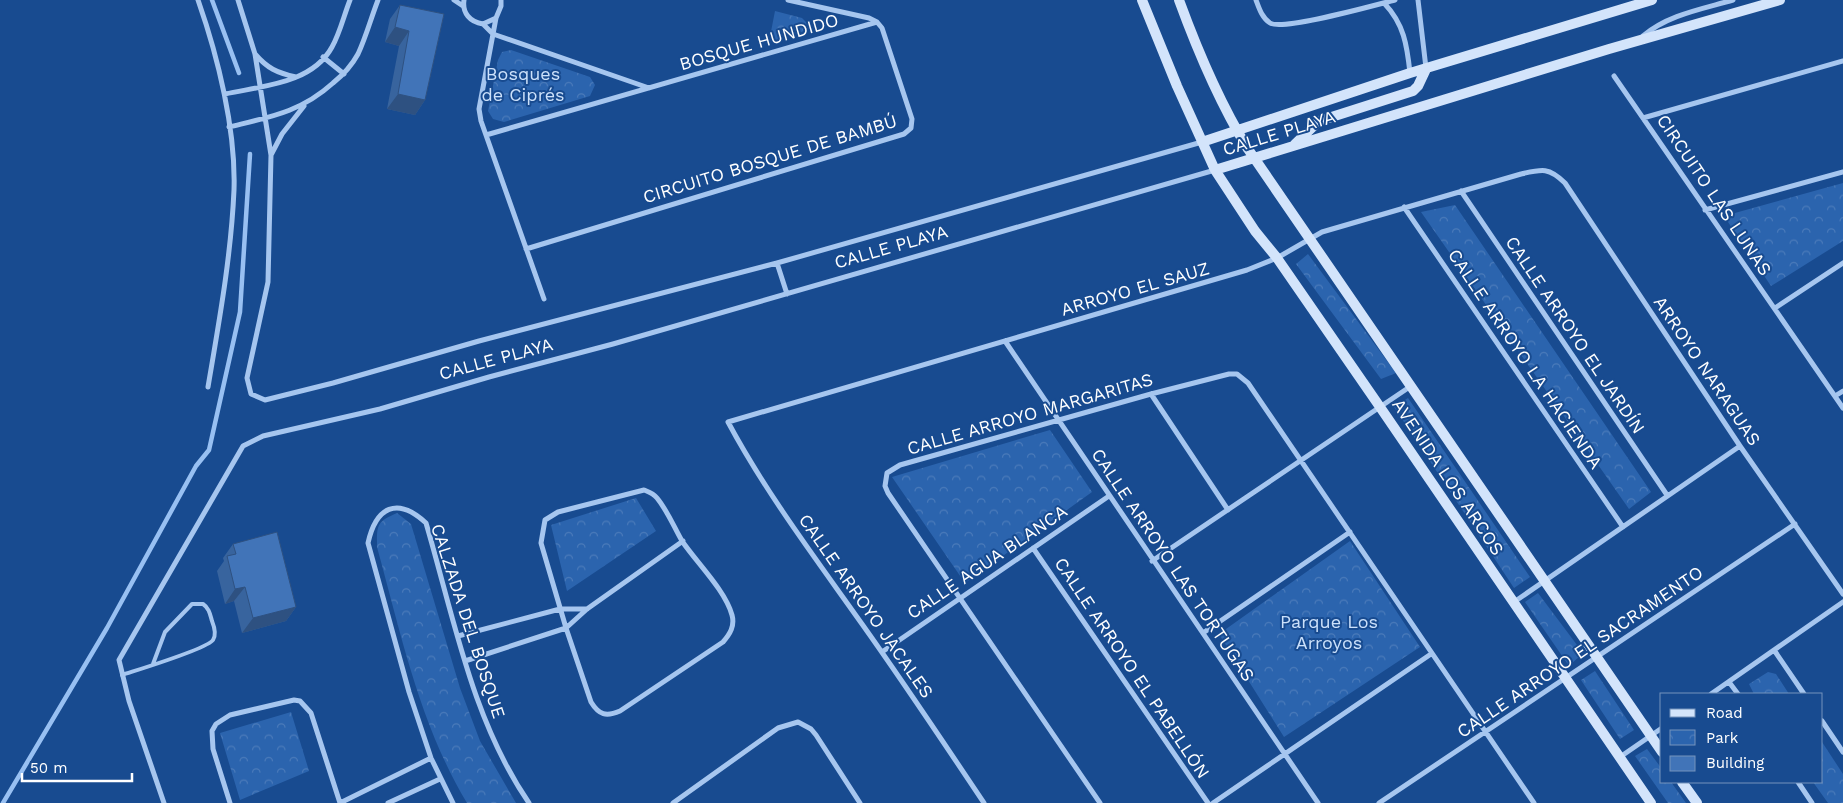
<svg xmlns="http://www.w3.org/2000/svg" width="1843" height="803" font-family="'Work Sans',sans-serif">
  <style>
    .park { fill: url(#park-crowns) }
    .lines { fill: none; stroke-linecap: round; stroke-linejoin: round }
    .stream { stroke: #98c0f2; stroke-width: 4.5 }
    .lane { stroke: #a6c6ef; stroke-width: 4 }
    .street { stroke: #a6c6ef; stroke-width: 5 }
    .secondary { stroke: #d3e4fb; stroke-width: 10 }
    .wall { fill: #38649e }
    .shaded-wall { fill: #2e5181 }
    .building { fill: #4174b8; stroke: #2e5181 }
    .labels { text-anchor: middle; stroke-width: 4; stroke-linejoin: round; paint-order: stroke }
    .street-label { font-size: 18px; fill: #fff; stroke: #184b90 }
    .park-label { font-size: 18px; fill: #cce1fb; stroke: #184b90 }
  </style>
  <defs>
    <pattern id="park-crowns" width="20" height="18" patternUnits="userSpaceOnUse" patternTransform="scale(1.25)"><rect width="20" height="18" fill="#2b64ae"/><path d="M2 6a3 3 0 1 1 6 0M12 15a3 3 0 1 1 6 0" fill="none" stroke="#4b7bba"/></pattern>
  </defs>
  <rect width="100%" height="100%" fill="#184b90"/>
  <path class="park" d="M775 11 802 18 807 23 805 31 769 42Z
    M511 50 590 77 595 85 590 96 504 122 493 119 488 111 498 60 502 52Z
    M1843 183V241L1771 286 1724 216Z
    M1455 205 1651 492 1629 509 1421 212Z
    M1308 254 1396 373 1381 379 1296 264Z
    M1408 398 1530 577 1514 588 1394 407Z
    M1050 430 1092 492 965 583 892 477Z
    M636 498 656 531 567 591 551 525Z
    M397 513 411 524 460 688 480 741 516 803H467C420 725 401 634 377 547 377 525 376 522 397 513Z
    M1350 541 1420 647 1284 737 1219 634Z
    M1538 593 1583 653 1569 666 1525 602Z
    M1595 671 1634 730 1620 739 1581 680Z
    M1768 672 1776 674 1789 694H1754L1749 684Z
    M291 712 309 771 240 800 220 733Z
    M1822 742 1843 774V803H1828L1813 782H1822Z
    M1647 749 1662 769V782H1671L1686 803H1668L1635 756Z"/>
  <g class="lines">
    <path class="stream" d="M212 0 239 73
      M3 803 107 628 196 466 209 450 240 312 250 154"/>
    <path class="lane" d="M122 675C137 670 207 649 213 640 217 634 214 626 212 621 210 614 209 608 203 604H192L165 632 153 664"/>
    <path class="street" d="M198 0C218 57 236 130 234 190 231 257 219 322 208 387
      M238 0 255 54 271 155 268 282 247 378 251 394 265 400 333 383 479 341 777 263 1202 142
      M454 0 463 6
      M464 0C462 13 470 22 483 24L496 18 501 6V0
      M1256 0C1259 8 1262 18 1270 23 1283 31 1375 5 1395 0
      M1418 0 1426 68
      M1384 3C1404 24 1407 45 1410 73
      M496 18 479 109 481 121 544 299
      M483 24 493 34 649 88
      M1643 36C1667 15 1702 9 1733 0
      M255 54C267 68 277 73 296 77
      M323 57 344 74
      M1614 76 1843 408
      M225 94C261 86 312 84 332 47 340 33 344 15 350 0
      M1643 118 1843 61
      M229 127C270 117 301 112 333 83 343 75 352 65 358 54 366 37 371 18 378 0
      M486 135 877 22
      M271 155 282 134 304 106
      M1461 191 1667 495
      M1404 207 1623 527
      M1705 210 1843 172
      M526 249 904 134 911 128 912 119 882 28 877 22 869 18 788 0
      M777 263 787 294
      M1775 308 1843 263
      M1005 341 1318 803
      M1151 394 1228 510
      M1835 396 1843 391
      M644 490C649 492 653 493 657 498 667 510 674 527 682 541 697 563 725 590 732 615 735 626 730 634 723 642L620 711C606 717 599 715 591 702L566 628 541 543 545 520 558 512Z
      M1033 548 1208 803
      M1152 561 1411 386
      M1514 602 1740 446
      M1203 633 1350 532
      M458 636 560 609H587
      M1774 650 1804 694
      M882 652 1109 496
      M465 661 566 628 587 609 683 541
      M1729 682 1738 694
      M1711 694 1843 602
      M1822 721 1843 752
      M1620 757 1662 728
      M1798 782 1812 803
      M164 803 129 701 119 660 243 446 263 436 380 409 489 377 613 344 1215 170
      M230 803 213 749 212 731 216 724 230 715 294 700 300 701 311 713 340 803
      M340 803 431 758
      M388 803 440 779
      M453 803 431 758 409 692 368 543C376 507 397 496 426 523 454 618 472 720 529 803
      M673 803 778 728 798 722 811 729 816 735 860 803
      M984 803C944 743 904 683 862 624 816 559 766 493 728 422L1247 270 1277 258 1322 232 1521 174C1542 169 1549 167 1565 183L1740 446 1843 594
      M1100 803 888 493 885 486 887 473 900 465 1151 394 1229 374H1237L1248 383 1534 803
      M1213 803 1431 654
      M1379 803 1795 524"/>
    <path class="secondary" d="M1142 0 1177 86 1215 170 1255 231 1277 258 1380 407 1651 803
      M1179 0C1198 52 1219 102 1248 149L1662 752
      M1202 142 1410 73 1652 0
      M1295 144 1319 121 1413 91 1418 86 1426 69
      M1215 170 1609 49 1780 0
      M1682 782 1697 803"/>
  </g>
  <path class="wall" d="M400 5 444 14 425 100 415 115 387 109 399 46 385 42 390 19Z
    M233 544 296 607 286 621 242 633 234 601 225 604 217 571 224 561 223 558Z"/>
  <path class="shaded-wall" d="M395 27 409 31 399 46 385 42Z
    M398 94 425 100 415 115 387 109Z
    M245 587 234 601 225 604 235 589Z
    M296 607 286 621 242 633 253 618Z"/>
  <path class="building" d="M400 5 444 14 425 100 398 94 409 31 395 27Z
    M277 532 296 607 253 618 245 587 235 589 227 556 236 554 233 544Z"/>
  <g class="labels">
    <g class="street-label">
      <text transform="translate(759 42) rotate(-16)" y="6">BOSQUE HUNDIDO</text>
      <text transform="translate(1279 133) rotate(-17)" y="6">CALLE PLAYA</text>
      <text transform="translate(770 159) rotate(-17)" y="6">CIRCUITO BOSQUE DE BAMBÚ</text>
      <text transform="translate(1714 195) rotate(56)" y="6">CIRCUITO LAS LUNAS</text>
      <text transform="translate(891 247) rotate(-16)" y="6">CALLE PLAYA</text>
      <text transform="translate(1135 289) rotate(-16)" y="6">ARROYO EL SAUZ</text>
      <text transform="translate(1575 335) rotate(56)" y="6">CALLE ARROYO EL JARDÍN</text>
      <text transform="translate(496 359) rotate(-15)" y="6">CALLE PLAYA</text>
      <text transform="translate(1525 359) rotate(56)" y="6">CALLE ARROYO LA HACIENDA</text>
      <text transform="translate(1707 371) rotate(56)" y="6">ARROYO NARAGUAS</text>
      <text transform="translate(1030 414) rotate(-16)" y="6">CALLE ARROYO MARGARITAS</text>
      <text transform="translate(1448 477) rotate(56)" y="6">AVENIDA LOS ARCOS</text>
      <text transform="translate(987 562) rotate(-34)" y="6">CALLE AGUA BLANCA</text>
      <text transform="translate(1173 565) rotate(56)" y="6">CALLE ARROYO LAS TORTUGAS</text>
      <text transform="translate(866 606) rotate(55)" y="6">CALLE ARROYO JACALES</text>
      <text transform="translate(468 621) rotate(72)" y="6">CALZADA DEL BOSQUE</text>
      <text transform="translate(1580 652) rotate(-34)" y="6">CALLE ARROYO EL SACRAMENTO</text>
      <text transform="translate(1132 668) rotate(56)" y="6">CALLE ARROYO EL PABELLÓN</text>
    </g>
    <g class="park-label">
      <text x="523" y="80">Bosques<tspan x="523" dy="21">de Ciprés</tspan></text>
      <text x="1329" y="628">Parque Los<tspan x="1329" dy="21">Arroyos</tspan></text>
    </g>
  </g>
  <rect x="1660" y="693" width="162" height="90" fill="#184b90" stroke="#7493bc"/>
  <rect x="1670" y="709" width="25" height="8" fill="#d3e4fb" stroke="#7493bc"/>
  <text x="1706" y="718" font-size="15" fill="#ffffff">Road</text>
  <rect x="1670" y="730" width="25" height="15" fill="url(#park-crowns)" stroke="#7493bc"/>
  <text x="1706" y="743" font-size="15" fill="#ffffff">Park</text>
  <rect x="1670" y="756" width="25" height="15" fill="#4174b8" stroke="#7493bc"/>
  <text x="1706" y="768" font-size="15" fill="#ffffff">Building</text>
  <path d="M22 773v8h110v-8" fill="none" stroke="#ffffff" stroke-width="2.5"/>
  <text x="30" y="773" font-size="15" fill="#ffffff" stroke="#184b90" stroke-width="4" paint-order="stroke">50 m</text>
</svg>
